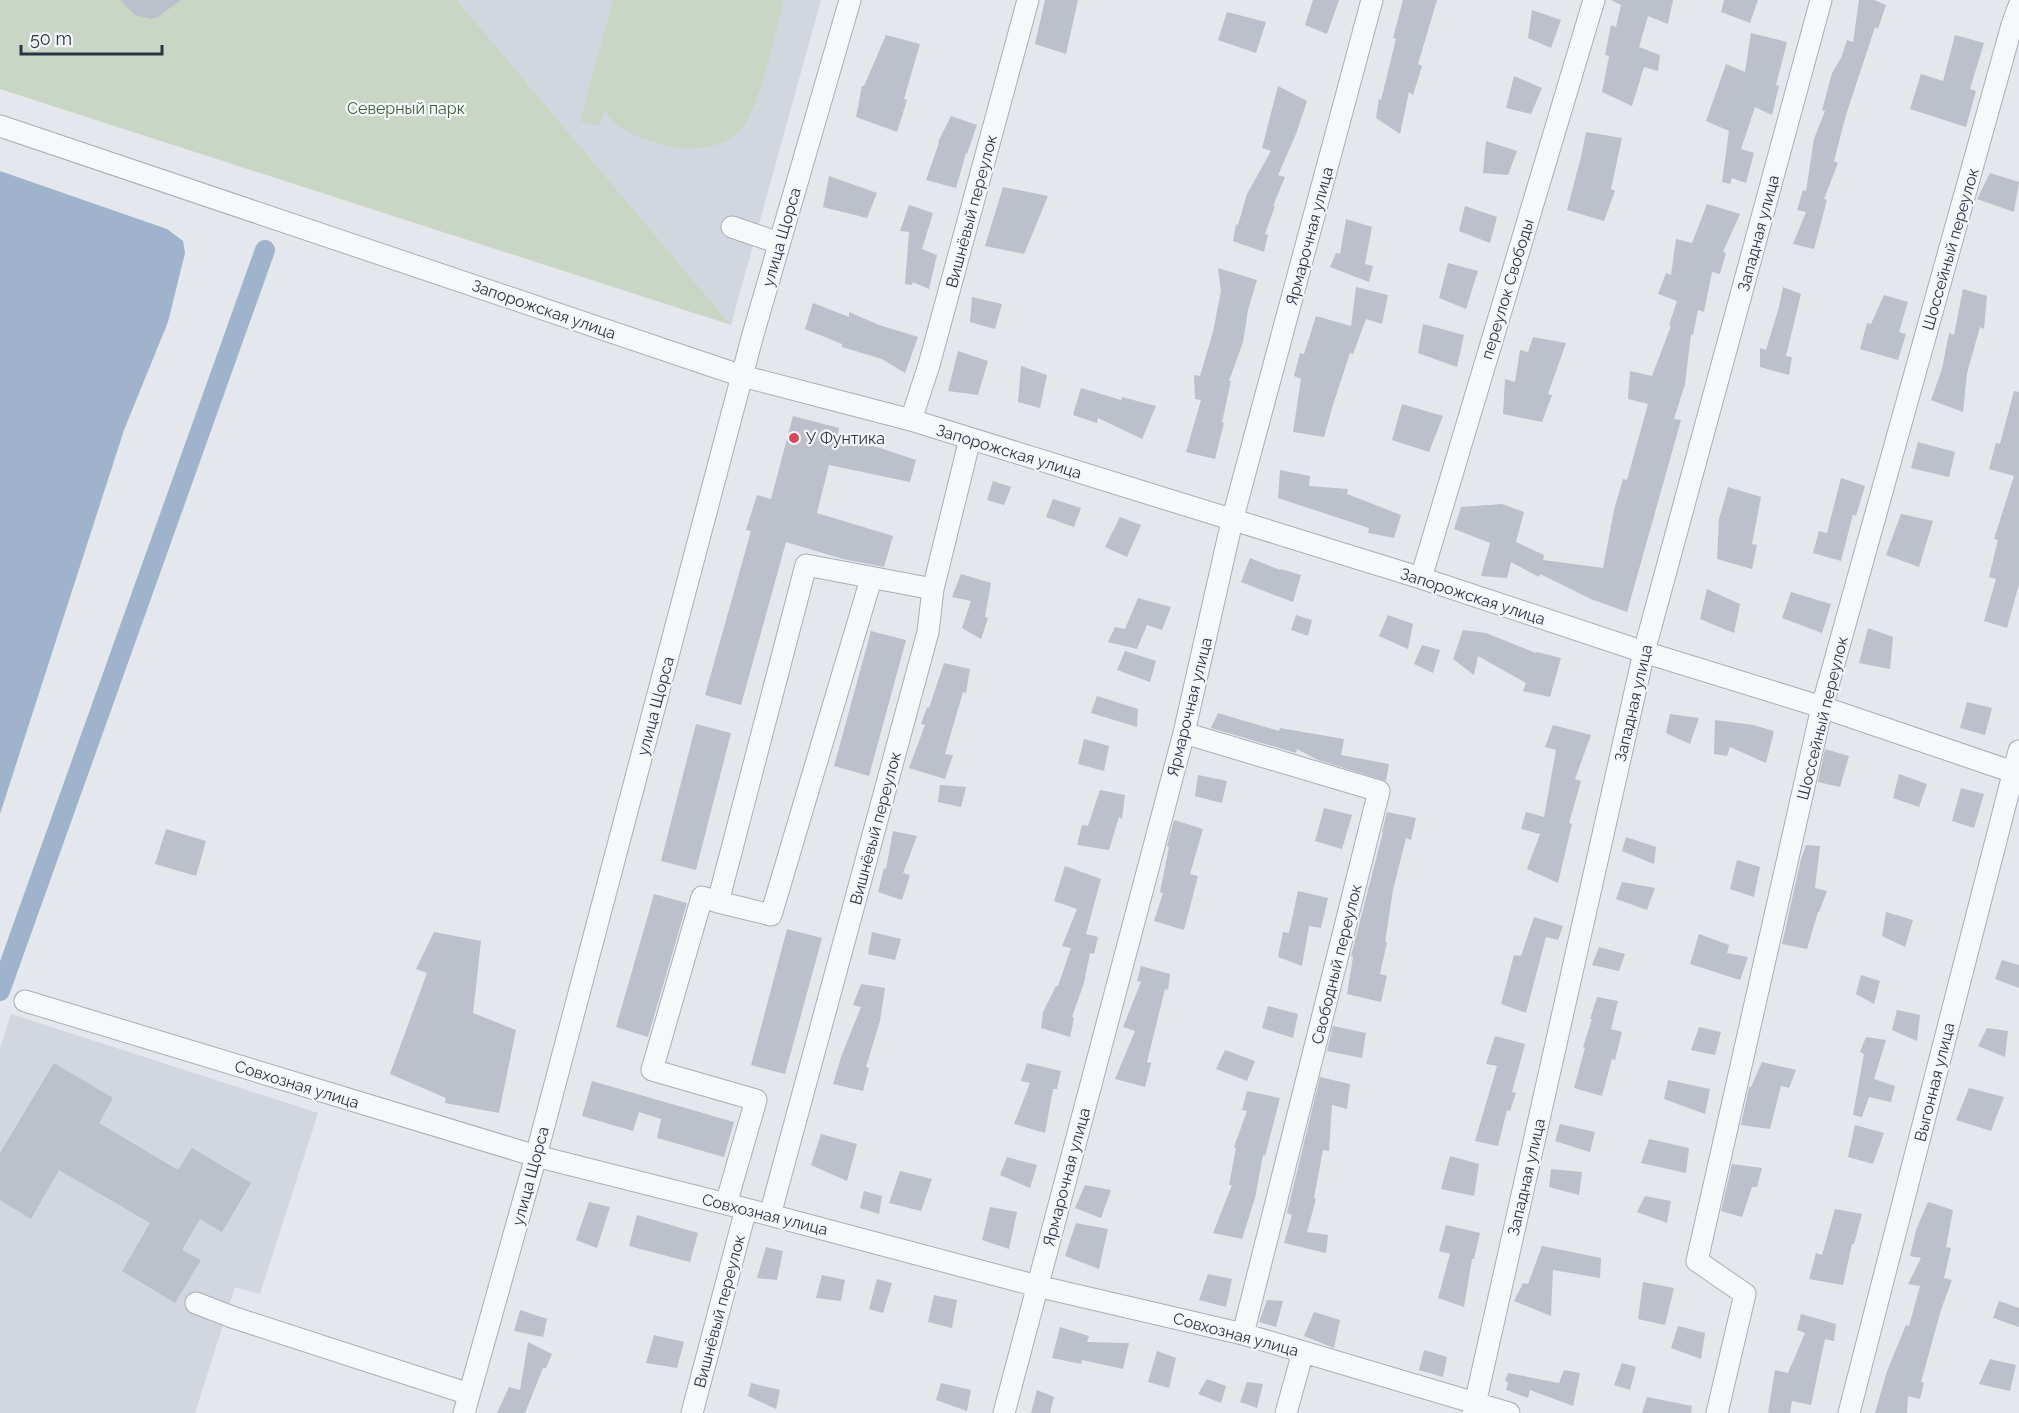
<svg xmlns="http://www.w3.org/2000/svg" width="2019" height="1413" font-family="Raleway,sans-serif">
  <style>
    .built { fill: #d2d6de }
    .green { fill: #c9d6c5 }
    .water { fill: #9fb4cc }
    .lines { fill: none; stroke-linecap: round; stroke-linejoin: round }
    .canal { stroke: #9fb4cc; stroke-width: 20 }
    .building { fill: #bbc0ca }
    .minor-casing { stroke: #a9aeb7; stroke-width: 23 }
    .minor { stroke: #f7f8fa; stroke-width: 21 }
    .poi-dot { fill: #d1495b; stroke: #f4f6f9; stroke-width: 2 }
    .labels { text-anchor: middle; stroke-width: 4.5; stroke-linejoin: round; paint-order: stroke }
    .park-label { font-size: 16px; fill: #3f6138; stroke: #f4f6f9 }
    .street-label { font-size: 16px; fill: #2b3445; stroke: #f4f6f9 }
    .poi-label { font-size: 16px; fill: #2b3445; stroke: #f4f6f9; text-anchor: start }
  </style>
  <rect width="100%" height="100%" fill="#e4e7ec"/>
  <path class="built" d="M457 0H821L731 325Z
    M11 1014 318 1113 260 1294 235 1287 195 1413H0V1048Z"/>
  <path class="green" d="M0 0H457L731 325 0 89Z
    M613 0H784C777 27 758 114 740 131 719 150 688 152 662 144 640 138 617 131 605 110L599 126 580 121Z"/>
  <path class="water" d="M0 171 167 229 183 241 185 253 168 322 124 430 0 814Z"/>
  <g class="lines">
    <path class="canal" d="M0 991 265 250"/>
  </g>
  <path class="building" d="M120 0H181L158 17 151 19 135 15Z
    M1045 0H1078L1066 54 1035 44Z
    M1313 0H1339L1327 34 1305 25Z
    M1403 0H1437L1418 64 1422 66 1413 95 1409 92 1400 134 1376 118 1379 99 1381 100 1396 39 1393 38Z
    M1611 0H1673L1668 24 1648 16 1639 47 1660 55 1658 71 1644 67 1632 106 1602 92 1609 56 1605 55 1611 25 1616 27 1621 5Z
    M1724 0H1758L1750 23 1721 12Z
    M1859 0H1874L1886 5 1878 29 1875 27 1846 115 1834 161 1838 163 1824 199 1827 200 1814 249 1793 244 1806 212 1797 210 1803 190 1806 191 1814 139 1825 111 1822 110 1832 73 1841 58 1847 40 1853 42Z
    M1532 10 1561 20 1551 48 1528 38Z
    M1227 12 1266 22 1256 53 1218 40Z
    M1751 33 1787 42 1776 85 1779 86 1772 115 1755 107 1741 149 1754 153 1746 183 1732 178 1730 184 1722 182 1729 131 1706 121 1726 64 1745 72Z
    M886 35 920 44 904 99 907 100 897 132 856 117 862 86H864Z
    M1955 35 1984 43 1970 89 1976 91 1966 127 1910 109 1921 74 1943 81Z
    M1514 76 1542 88 1531 114 1506 108Z
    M1278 86 1307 101 1296 134 1278 175 1285 177 1273 206H1275L1265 234 1268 235 1264 252 1233 241 1236 224 1238 225 1247 194 1271 151 1262 148Z
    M951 116 977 125 967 154 966 153 956 188 926 180 939 143 938 142Z
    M1586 132 1622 138 1611 189 1615 191 1604 221 1567 210 1581 157Z
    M1486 141 1517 151 1508 175 1483 173Z
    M1990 173 2019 182 2014 212 1977 199Z
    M829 176 877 193 867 218 823 207Z
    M1003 187 1048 196 1024 254 985 246Z
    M1707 204 1740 214 1723 252 1726 253 1720 274 1712 272 1704 312 1698 310 1693 335 1691 334 1685 384 1674 419 1681 420 1627 612 1591 599 1540 574 1539 577 1511 562 1507 578 1481 576 1490 543 1454 529 1461 507 1502 504 1524 512 1516 542 1544 555 1543 560 1603 568 1614 510 1623 479 1627 480 1648 404 1628 399 1630 371 1652 376 1671 326 1669 325 1677 301 1658 294 1666 273 1671 275 1676 239 1692 243Z
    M909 205 933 213 922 249 937 255 929 289 913 282 912 285 905 284 909 232 900 231Z
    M1465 206 1497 217 1490 243 1459 231Z
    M1346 219 1372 227 1365 264 1373 266 1369 282 1330 267 1336 253 1340 254Z
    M1448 263 1478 271 1466 309 1439 298Z
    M1218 268 1257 280 1248 310 1243 342 1229 381H1231L1222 422 1224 423 1215 459 1186 452 1201 400 1195 399 1194 375 1200 376 1213 332 1221 291Z
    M1356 287 1388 295 1382 324 1366 319 1353 354 1350 353 1332 408 1324 437 1293 432 1301 379 1294 376 1300 353 1304 354 1316 316 1351 326Z
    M1783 287 1801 294 1786 356 1792 357 1789 375 1760 367V348L1766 350 1779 307Z
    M1963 289 1987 296 1984 329 1980 327 1967 373 1963 412 1931 400 1942 369 1949 333 1954 335Z
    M1884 295 1908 302 1899 332 1906 334 1898 360 1860 349 1867 323 1871 324Z
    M972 297 1002 304 995 329 970 322Z
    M813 303 849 317V312L879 325 918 337 905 373 882 359 842 347V344L805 329Z
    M1423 324 1464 335 1457 367 1418 353Z
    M1533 337 1566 343 1548 394 1552 395 1542 422 1503 414 1505 379 1515 382 1520 350 1528 352Z
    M958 351 988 361 978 395 948 391Z
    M1021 366 1047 375 1040 408 1018 402Z
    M1081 388 1121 400 1122 397 1156 406 1142 439 1098 418 1097 423 1073 415Z
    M2014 391 2019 392V584L2007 628 1984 621 1996 579 1989 577 1998 540 1994 539 2014 476 1989 469 1996 443 2000 444Z
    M1402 404 1443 416 1429 452 1392 440Z
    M793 416 839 428 838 434 916 460 910 482 829 465 817 513 893 536 884 567 843 559 786 542 741 705 705 695 751 531 746 530 757 495 771 499Z
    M1918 442 1955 452 1949 477 1911 468Z
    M1280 470 1310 476 1309 486 1348 489 1347 494 1401 515 1394 538 1368 533 1369 528 1278 498Z
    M1841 478 1865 486 1856 516 1853 514 1841 561 1813 553 1819 531 1827 533Z
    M993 481 1011 487 1004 505 987 500Z
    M1728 487 1761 497 1752 544 1757 545 1752 569 1717 559 1719 519Z
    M1053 499 1081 508 1074 527 1046 517Z
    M1901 514 1933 521 1919 567 1886 555Z
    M1120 517 1141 525 1127 557 1105 547Z
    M1250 558 1280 570 1281 569 1301 575 1293 602 1241 582Z
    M961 574 991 583 985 617 988 618 981 639 962 628 971 601 952 597Z
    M1707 589 1740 604 1734 633 1700 619Z
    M1791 592 1831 604 1822 633 1782 618Z
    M1138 598 1171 607 1162 630 1147 625 1137 649 1108 642 1115 627 1125 629Z
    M1296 615 1312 620 1308 636 1291 630Z
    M1388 615 1413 624 1408 649 1379 636Z
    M1868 628 1893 637 1890 669 1859 663Z
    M1463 630 1486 633 1536 653 1537 652 1561 658 1550 697 1523 691 1526 683 1478 656 1474 675 1453 659Z
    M871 631 906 640 869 776 834 766Z
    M1422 645 1440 650 1433 673 1414 664Z
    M1125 651 1156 661 1150 682 1117 670Z
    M944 663 970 669 966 693 963 692 945 754 953 755 945 779 909 768 925 725 921 724 927 707 929 708Z
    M1097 696 1138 709 1137 727 1091 713Z
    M1967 702 1992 708 1985 735 1960 728Z
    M1218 713 1279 731 1280 728 1344 739 1341 755 1389 764 1386 781 1318 760 1297 749 1296 753 1211 728Z
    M1670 714 1699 718 1690 744 1666 733Z
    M1715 720 1753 725 1774 731 1766 763 1730 747 1727 756 1714 754Z
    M696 724 731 733 696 870 661 861Z
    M1553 725 1591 735 1575 779 1581 781 1569 823 1572 824 1558 883 1527 869 1540 834 1521 829 1526 812 1544 817 1556 750 1545 747Z
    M1084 739 1109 746 1104 771 1078 764Z
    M1825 749 1849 756 1840 787 1818 782Z
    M1899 774 1927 784 1919 807 1893 798Z
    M1198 775 1227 781 1222 803 1195 796Z
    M940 785 966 787 961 807 938 802Z
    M1961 788 1984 794 1974 828 1952 821Z
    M1100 790 1125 795 1122 819 1119 817 1109 850 1077 845 1082 825 1088 826Z
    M1324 808 1352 815 1342 849 1315 841Z
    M1387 812 1416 818 1411 840 1406 838 1393 890 1385 942H1387L1380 974 1387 976 1381 1002 1347 994 1353 957 1351 956 1383 832H1382Z
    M1174 820 1203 829 1190 874 1198 876 1184 930 1154 921 1163 893 1160 892 1169 847 1167 846Z
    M166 829 206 841 196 876 155 864Z
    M893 831 917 836 903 873 910 875 902 900 878 892 884 868 886 869Z
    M1626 837 1656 847 1654 864 1622 851Z
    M1806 845 1820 846 1815 888 1827 891 1819 912H1818L1807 949 1782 944 1801 859Z
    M1737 860 1760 867 1754 897 1730 889Z
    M1065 866 1101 879 1086 934 1098 937 1094 954 1090 953 1084 983 1072 1017 1074 1018 1070 1037 1041 1028 1043 1012 1056 986H1058L1071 948 1062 946 1077 909 1054 901Z
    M1622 882 1655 888 1647 910 1616 899Z
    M1298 891 1328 898 1321 928 1309 926 1302 966 1278 957 1283 932 1289 933Z
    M654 894 687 903 648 1037 616 1027Z
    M1886 912 1913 920 1905 947 1882 936Z
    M1534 917 1563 926 1558 940 1546 937 1526 1013 1501 1004 1514 955 1521 956Z
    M787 929 822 938 785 1074 751 1065Z
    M434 932 481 941 473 1013 516 1030 499 1113 445 1103 446 1098 390 1074 427 973 416 969Z
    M872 932 901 939 895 960 868 954Z
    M1699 934 1729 945 1727 953 1748 957 1740 980 1690 964Z
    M1599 947 1625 954 1619 971 1592 965Z
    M2002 960 2019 965V988L1995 979Z
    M1141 966 1170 974 1168 990 1165 989 1147 1062 1151 1063 1145 1087 1115 1079 1135 1031 1123 1027 1141 982 1137 981Z
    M1861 975 1880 981 1874 1004 1856 994Z
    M861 984 885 988 880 1021 866 1067 869 1068 863 1091 833 1084 841 1057 861 1007 853 1005Z
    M1597 997 1618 1001 1611 1029 1622 1032 1615 1060 1612 1059 1602 1096 1574 1088 1585 1048 1583 1047 1592 1019H1590Z
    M1268 1006 1298 1014 1293 1038 1262 1028Z
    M1897 1010 1920 1015 1917 1041 1892 1030Z
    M1333 1026 1366 1033 1362 1058 1327 1051Z
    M1699 1027 1721 1032 1715 1055 1691 1050Z
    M1987 1028 2008 1031 2005 1057 1978 1046Z
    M1495 1036 1525 1044 1512 1092 1516 1093 1510 1111 1507 1110 1498 1146 1475 1141 1497 1066 1486 1064Z
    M1866 1037 1886 1040 1874 1079 1895 1086 1891 1102 1869 1097 1862 1117 1853 1115 1864 1054 1860 1052Z
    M1225 1050 1255 1061 1247 1081 1216 1069Z
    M1762 1062 1796 1070 1789 1088 1781 1086 1770 1129 1741 1125 1749 1087H1751Z
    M54 1063 113 1098 99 1123 178 1170 192 1148 251 1183 222 1232 200 1219 182 1250 201 1260 175 1303 122 1271 150 1223 59 1170 31 1219 0 1200V1153Z
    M1027 1063 1061 1071 1057 1089H1053L1045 1133 1014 1124 1030 1083 1021 1081Z
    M1320 1077 1350 1084 1347 1109 1332 1105 1329 1151 1323 1150 1314 1198 1316 1199 1307 1232 1328 1235 1326 1253 1284 1243 1292 1215 1287 1213Z
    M1668 1080 1710 1089 1705 1114 1664 1099Z
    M592 1081 734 1122 724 1157 657 1138 661 1119 639 1112 633 1131 582 1116Z
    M1969 1088 2004 1097 1991 1131 1956 1120Z
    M1247 1091 1280 1098 1265 1156 1263 1155 1255 1198 1242 1239 1213 1233 1232 1185H1229L1236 1148 1234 1147 1247 1111 1242 1110Z
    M1560 1124 1595 1132 1590 1152 1555 1141Z
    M1855 1125 1884 1133 1873 1164 1848 1157Z
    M821 1134 857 1144 847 1181 811 1165Z
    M1649 1139 1689 1148 1686 1173 1641 1163Z
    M1450 1156 1479 1164 1474 1196 1441 1189Z
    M1007 1157 1037 1165 1030 1188 1000 1175Z
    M1732 1164 1762 1168 1757 1187H1752L1742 1217 1721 1211Z
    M1551 1169 1582 1172 1579 1195 1549 1187Z
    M900 1171 932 1179 921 1211 889 1203Z
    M1085 1185 1111 1190 1101 1218 1075 1208Z
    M864 1191 882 1196 879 1214 860 1208Z
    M1645 1196 1671 1201 1667 1223 1637 1212Z
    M589 1202 610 1207 597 1248 576 1240Z
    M1928 1202 1953 1210 1946 1247 1951 1248 1944 1278 1952 1280 1941 1310 1921 1382 1924 1383 1920 1399 1908 1396 1907 1413H1875L1887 1371 1906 1325 1909 1326 1920 1286 1908 1284 1921 1258 1910 1256 1916 1230Z
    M990 1207 1017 1212 1009 1249 982 1240Z
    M1835 1209 1862 1214 1854 1244H1852L1843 1285 1809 1279 1816 1253 1822 1255Z
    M637 1215 698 1233 690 1262 629 1246Z
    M1076 1223 1108 1229 1099 1269 1065 1256Z
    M1446 1225 1480 1233 1474 1259H1472L1464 1307 1438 1298 1450 1254 1439 1251Z
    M1542 1246 1601 1258 1600 1278 1553 1270 1551 1316 1514 1301 1523 1283 1528 1284Z
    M766 1247 783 1251 777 1280 757 1278Z
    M1208 1274 1232 1279 1226 1307 1199 1300Z
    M822 1275 845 1280 841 1301 816 1298Z
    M877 1279 892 1283 883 1313 869 1309Z
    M1643 1282 1674 1288 1665 1325 1638 1319Z
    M934 1295 957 1300 952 1328 928 1322Z
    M1267 1300 1283 1301 1276 1327 1259 1322Z
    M1999 1301 2019 1308V1327L1993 1318Z
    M520 1310 547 1319 543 1337 514 1331Z
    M1314 1312 1340 1320 1334 1348 1304 1336Z
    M1801 1314 1836 1324 1834 1341 1825 1339 1811 1405 1792 1401 1790 1413H1768L1775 1370 1788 1373 1805 1333 1797 1330Z
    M1678 1326 1705 1333 1701 1359 1671 1348Z
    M1060 1327 1089 1336 1087 1342 1129 1343 1123 1369 1082 1360 1081 1364 1052 1358Z
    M654 1335 684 1342 677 1368 646 1363Z
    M528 1342 552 1354 546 1368H543L525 1413H497L509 1387 520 1390Z
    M1424 1350 1447 1357 1443 1377 1419 1370Z
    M1157 1351 1176 1358 1169 1388 1148 1382Z
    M1990 1359 2016 1365 2010 1391 1979 1384Z
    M1622 1363 1636 1367 1630 1390 1614 1385Z
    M1564 1370 1580 1373 1573 1406 1530 1390 1528 1398 1506 1390 1508 1382 1505 1381 1508 1373 1559 1383Z
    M1207 1379 1226 1386 1221 1403 1198 1394Z
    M1247 1382 1263 1384 1257 1408 1240 1402Z
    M751 1383 780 1390 776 1409 748 1396Z
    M941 1383 971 1390 967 1411 936 1400Z
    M1037 1390 1054 1397 1050 1413H1031Z
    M1647 1397 1692 1406 1691 1413H1642Z"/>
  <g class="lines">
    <g class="minor-casing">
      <path id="minor" d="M0 126 742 376 911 420 1421 578 1644 652 1822 707 2019 774
        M732 227 779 243
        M911 420 929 365 1028 0
        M1421 578 1594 0
        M1184 733 1379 791 1243 1334
        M718 902 771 915 871 579
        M25 1001 536 1156 770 1215 1037 1286 1243 1334 1509 1413
        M726 1204 756 1100 652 1070 702 897 718 902 806 565 933 589
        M770 1215 928 632 933 589 970 439
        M196 1303 232 1317 469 1394
        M464 1413 536 1156 752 338 850 0
        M692 1413 746 1209
        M1004 1413 1184 733 1232 521 1372 0
        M1286 1413 1303 1352
        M1473 1413 1644 652 1821 0
        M1717 1413 1745 1294 1697 1261 1822 707 2012 25 2019 6
        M1849 1413 2019 751"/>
    </g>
    <use href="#minor" class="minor"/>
  </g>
  <circle class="poi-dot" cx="794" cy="438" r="6"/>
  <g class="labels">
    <g class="park-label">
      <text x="406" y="114">Северный парк</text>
    </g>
    <g class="street-label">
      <text transform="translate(971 211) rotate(-75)" y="6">Вишнёвый переулок</text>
      <text transform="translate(1758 233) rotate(-75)" y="6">Западная улица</text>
      <text transform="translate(1309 236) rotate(-75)" y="6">Ярмарочная улица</text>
      <text transform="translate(781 237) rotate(-74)" y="6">улица Щорса</text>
      <text transform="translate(1950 249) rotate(-74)" y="6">Шоссейный переулок</text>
      <text transform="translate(1507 289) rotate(-73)" y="6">переулок Свободы</text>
      <text transform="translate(544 309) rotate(19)" y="6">Запорожская улица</text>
      <text transform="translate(1009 451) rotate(17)" y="6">Запорожская улица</text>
      <text transform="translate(1473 596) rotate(18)" y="6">Запорожская улица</text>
      <text transform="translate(1633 703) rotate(-77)" y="6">Западная улица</text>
      <text transform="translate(655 706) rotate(-75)" y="6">улица Щорса</text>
      <text transform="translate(1189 707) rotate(-76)" y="6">Ярмарочная улица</text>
      <text transform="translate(1822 718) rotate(-76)" y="6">Шоссейный переулок</text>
      <text transform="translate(875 828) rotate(-75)" y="6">Вишнёвый переулок</text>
      <text transform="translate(1336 964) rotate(-76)" y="6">Свободный переулок</text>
      <text transform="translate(1934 1082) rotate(-76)" y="6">Выгонная улица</text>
      <text transform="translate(297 1084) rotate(17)" y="6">Совхозная улица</text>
      <text transform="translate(530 1176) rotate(-75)" y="6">улица Щорса</text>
      <text transform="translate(1066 1177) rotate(-75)" y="6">Ярмарочная улица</text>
      <text transform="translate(1526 1177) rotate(-77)" y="6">Западная улица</text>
      <text transform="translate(765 1214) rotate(14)" y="6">Совхозная улица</text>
      <text transform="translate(719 1311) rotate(-75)" y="6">Вишнёвый переулок</text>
      <text transform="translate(1236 1334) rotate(15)" y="6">Совхозная улица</text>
    </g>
    <g class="poi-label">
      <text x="806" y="444">У Фунтика</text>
    </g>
  </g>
  <path d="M21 45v9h141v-9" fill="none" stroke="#2b3445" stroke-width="3"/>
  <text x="30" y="45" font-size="18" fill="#2b3445" stroke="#f4f6f9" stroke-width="4.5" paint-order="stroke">50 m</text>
</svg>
